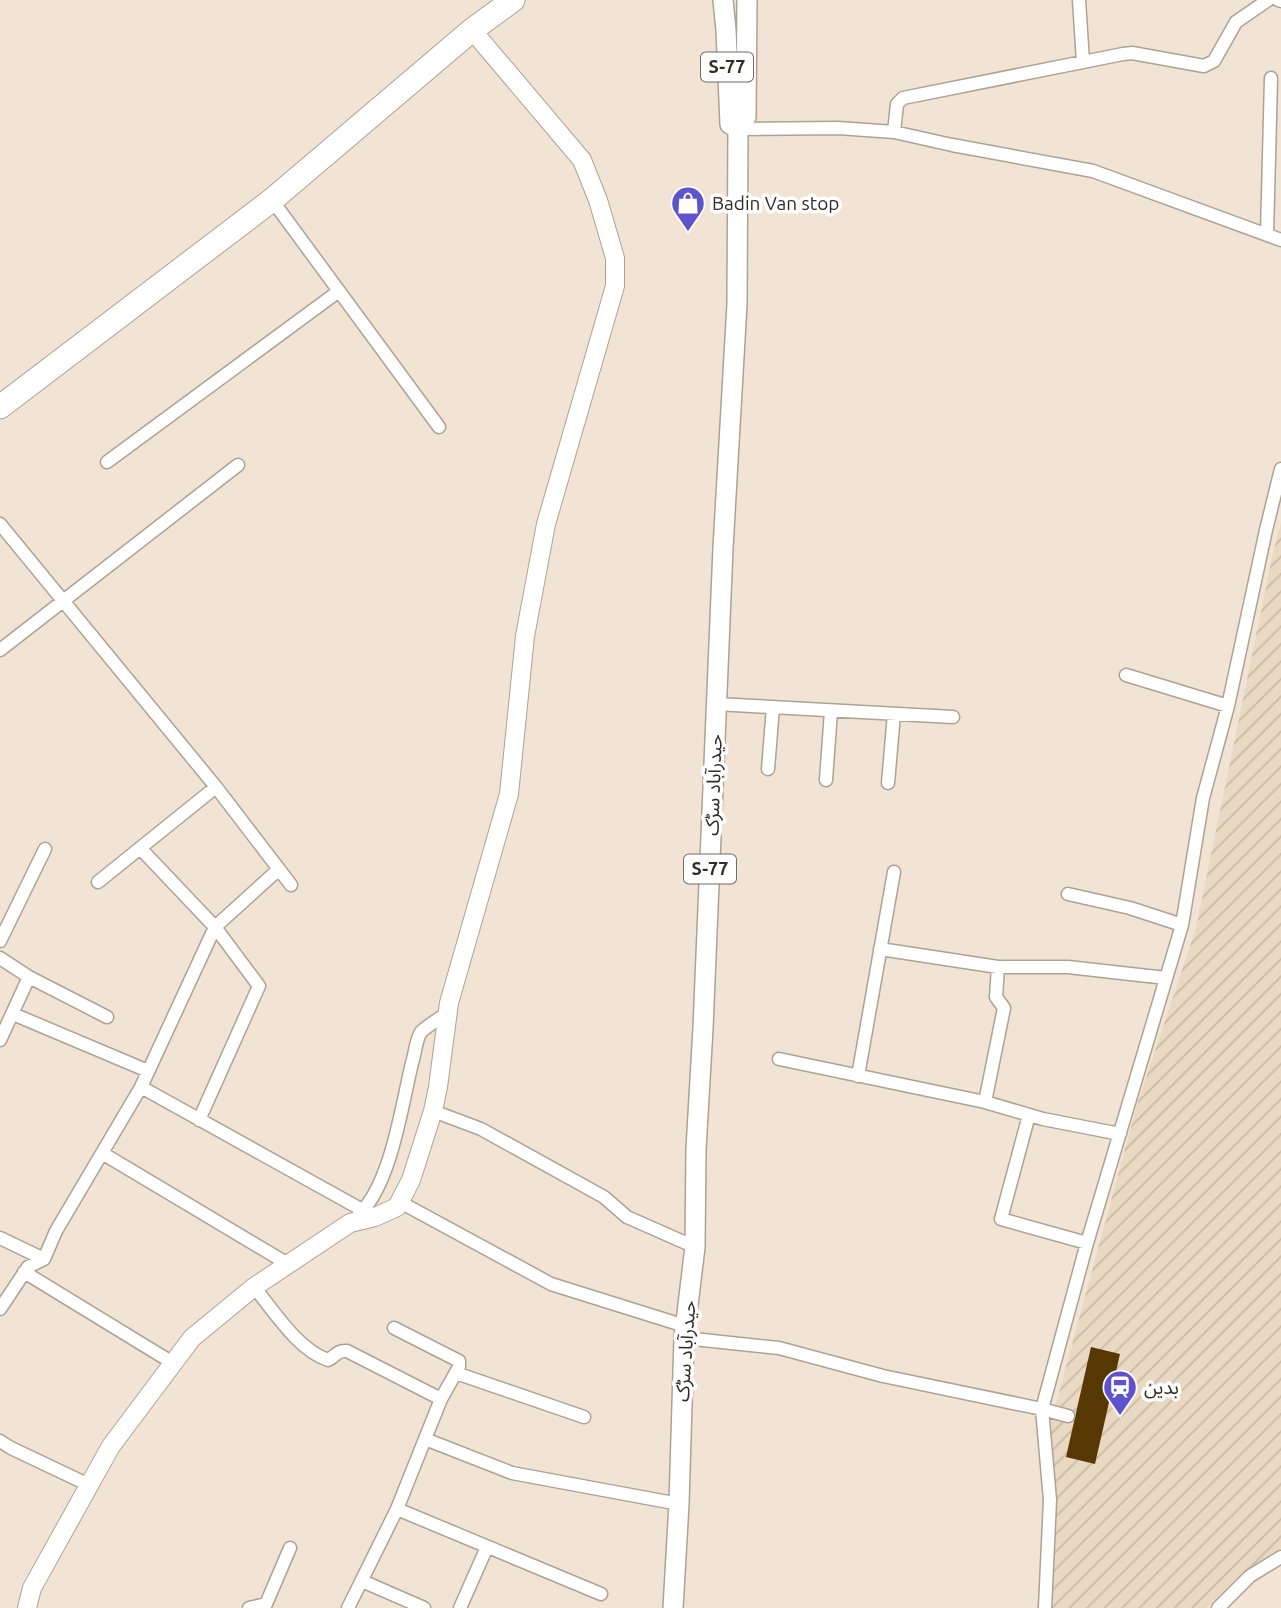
<svg xmlns="http://www.w3.org/2000/svg" width="1281" height="1608" font-family="Ubuntu,'Noto Sans Arabic',sans-serif">
  <style>
    .industrial { fill: url(#industrial-furrows) }
    .building { fill: #573702 }
    .lines { fill: none; stroke-linecap: round; stroke-linejoin: round }
    .street-casing { stroke: #aea293; stroke-width: 15 }
    .secondary-casing { stroke: #aea293; stroke-width: 20 }
    .primary-casing { stroke: #aea293; stroke-width: 22 }
    .highway-casing { stroke: #aea293; stroke-width: 25 }
    .street { stroke: #fff; stroke-width: 12 }
    .secondary { stroke: #fff; stroke-width: 18 }
    .primary { stroke: #fff; stroke-width: 19 }
    .highway { stroke: #fff; stroke-width: 23 }
    .labels { text-anchor: middle; stroke-width: 7; stroke-linejoin: round; paint-order: stroke }
    .shield { fill: #fff; stroke: #6f6b67; stroke-width: 2 }
    .shield-label { font-size: 18px; font-weight: bold; fill: #312c26 }
    .poi-label { font-size: 19px; fill: #312c26; stroke: #fff; text-anchor: start }
    .street-label { font-size: 19px; fill: #312c26; stroke: #fff }
  </style>
  <defs>
    <pattern id="industrial-furrows" width="10" height="10" patternUnits="userSpaceOnUse" patternTransform="scale(1.75)"><rect width="10" height="10" fill="#e9d8c2"/><path d="M-1 1l2-2M0 10L10 0M9 11l2-2" fill="none" stroke="#c8baa7"/></pattern>
  </defs>
  <rect width="100%" height="100%" fill="#f1e4d4"/>
  <path class="industrial" d="M1281 523V1548L1244 1571 1207 1608H1037L1051 1422 1137 1105 1196 928 1273 553Z"/>
  <path class="building" d="M1091 1347 1120 1354 1095 1464 1066 1457Z"/>
  <g class="lines">
    <g class="street-casing">
      <path id="street" d="M1079 0 1083 62
        M1278 0 1281 1
        M738 129 838 128 894 132 952 145 1093 171 1281 240
        M894 132 897 104 903 98 1123 54 1132 53 1204 66 1214 61 1236 22 1268 0
        M272 200 439 427
        M1267 235 1271 78
        M107 462 339 291
        M0 524 216 787 291 885
        M0 650 238 465
        M1126 675 1228 706
        M716 704 953 717
        M768 769 773 707
        M826 780 831 711
        M888 783 894 714
        M140 848 215 927 259 986 199 1120
        M98 882 216 787
        M1068 894 1130 908 1182 925
        M0 941 45 849
        M880 949 998 967H1068L1166 978
        M0 958 29 977 107 1017
        M13 1014 148 1071
        M0 1040 29 977
        M779 1059 985 1102 1043 1119 1120 1134
        M858 1076 894 872
        M141 1087 375 1217
        M985 1102 1004 1008 996 997 998 967
        M433 1111 481 1129 604 1197 627 1217 695 1247
        M1029 1115 1001 1219 1087 1243
        M102 1153 288 1264
        M400 1202 551 1284 685 1326
        M359 1214C391 1185 402 1104 412 1063 415 1054 416 1039 421 1032 428 1025 439 1019 447 1013
        M0 1238 44 1259
        M24 1272 173 1363
        M254 1287C274 1311 298 1350 328 1360 336 1356 337 1350 347 1351L441 1399
        M0 1309 28 1267 44 1259 56 1231 141 1087 215 927 279 869
        M684 1338 779 1348 883 1376 1042 1409 1068 1416
        M456 1373 584 1417
        M425 1439 512 1473 679 1504
        M0 1441 11 1448 89 1485
        M397 1509 601 1594
        M362 1581 424 1608
        M249 1608 266 1604 290 1548
        M348 1608 397 1509 441 1399 459 1367V1361L394 1328
        M460 1608 487 1547
        M1045 1608 1050 1500 1042 1409 1087 1243 1182 925 1203 798 1228 706 1266 530 1281 469
        M1218 1608 1250 1576 1281 1557"/>
    </g>
    <g class="secondary-casing">
      <path id="secondary" d="M27 1608 32 1588 111 1446 192 1338 254 1287 350 1223 375 1217 397 1207 411 1180 433 1111 438 1087 449 1003 509 794 525 636 546 524 615 286V258L598 200 582 160 472 30"/>
    </g>
    <g class="primary-casing">
      <path id="primary" d="M723 0 726 30 730 124 738 129
        M673 1608 679 1504 684 1338 695 1247 696 1149 703 1028 723 548 737 304 738 129 746 117 747 0"/>
    </g>
    <g class="highway-casing">
      <path id="highway" d="M0 407 272 200 472 30 513 0"/>
    </g>
    <use href="#street" class="street"/>
    <use href="#secondary" class="secondary"/>
    <use href="#primary" class="primary"/>
    <use href="#highway" class="highway"/>
  </g>
  <defs>
    <g id="shop-pin" transform="scale(1.75)"><path d="M0 17L-7.5 6A9.5 9.5 0 1 1 7.5 6Z" fill="#5e53cc" stroke="#fff"/><path d="M-5-2.5h2.3a2.7 3.5 0 0 1 5.4 0H5L5.5 6h-11ZM-1.5-2.5h3a1.5 2.3 0 0 0-3 0Z" fill="#fff"/></g>
    <g id="station-pin" transform="scale(1.75)"><path d="M0 17L-7.5 6A9.5 9.5 0 1 1 7.5 6Z" fill="#5e53cc" stroke="#fff"/><path d="M-3-6H3Q5-6 5-4V2Q5 4 3 4L4.5 6H3L1.5 4h-3L-3 6H-4.5L-3 4Q-5 4-5 2V-4Q-5-6-3-6ZM-3.5-4v3h7v-3ZM-3.5 1v1.5H-2V1ZM2 1v1.5H3.5V1Z" fill="#fff"/></g>
  </defs>
  <g fill-rule="evenodd">
    <use href="#shop-pin" x="688" y="203"/>
    <use href="#station-pin" x="1120" y="1387"/>
  </g>
  <g class="labels">
    <g class="shield">
      <rect x="701" y="52.5" width="52" height="29" rx="5"/>
      <rect x="684" y="854.5" width="52" height="29" rx="5"/>
    </g>
    <g class="shield-label">
      <text x="727" y="73">S-77</text>
      <text x="710" y="875">S-77</text>
    </g>
    <g class="poi-label">
      <text x="712" y="210">Badin Van stop</text>
      <text x="1144" y="1394">بدين</text>
    </g>
    <g class="street-label">
      <text transform="translate(713 785) rotate(-88)" y="7">حیدرآباد سڑک</text>
      <text transform="translate(685 1351) rotate(-86)" y="7">حیدرآباد سڑک</text>
    </g>
  </g>
</svg>
